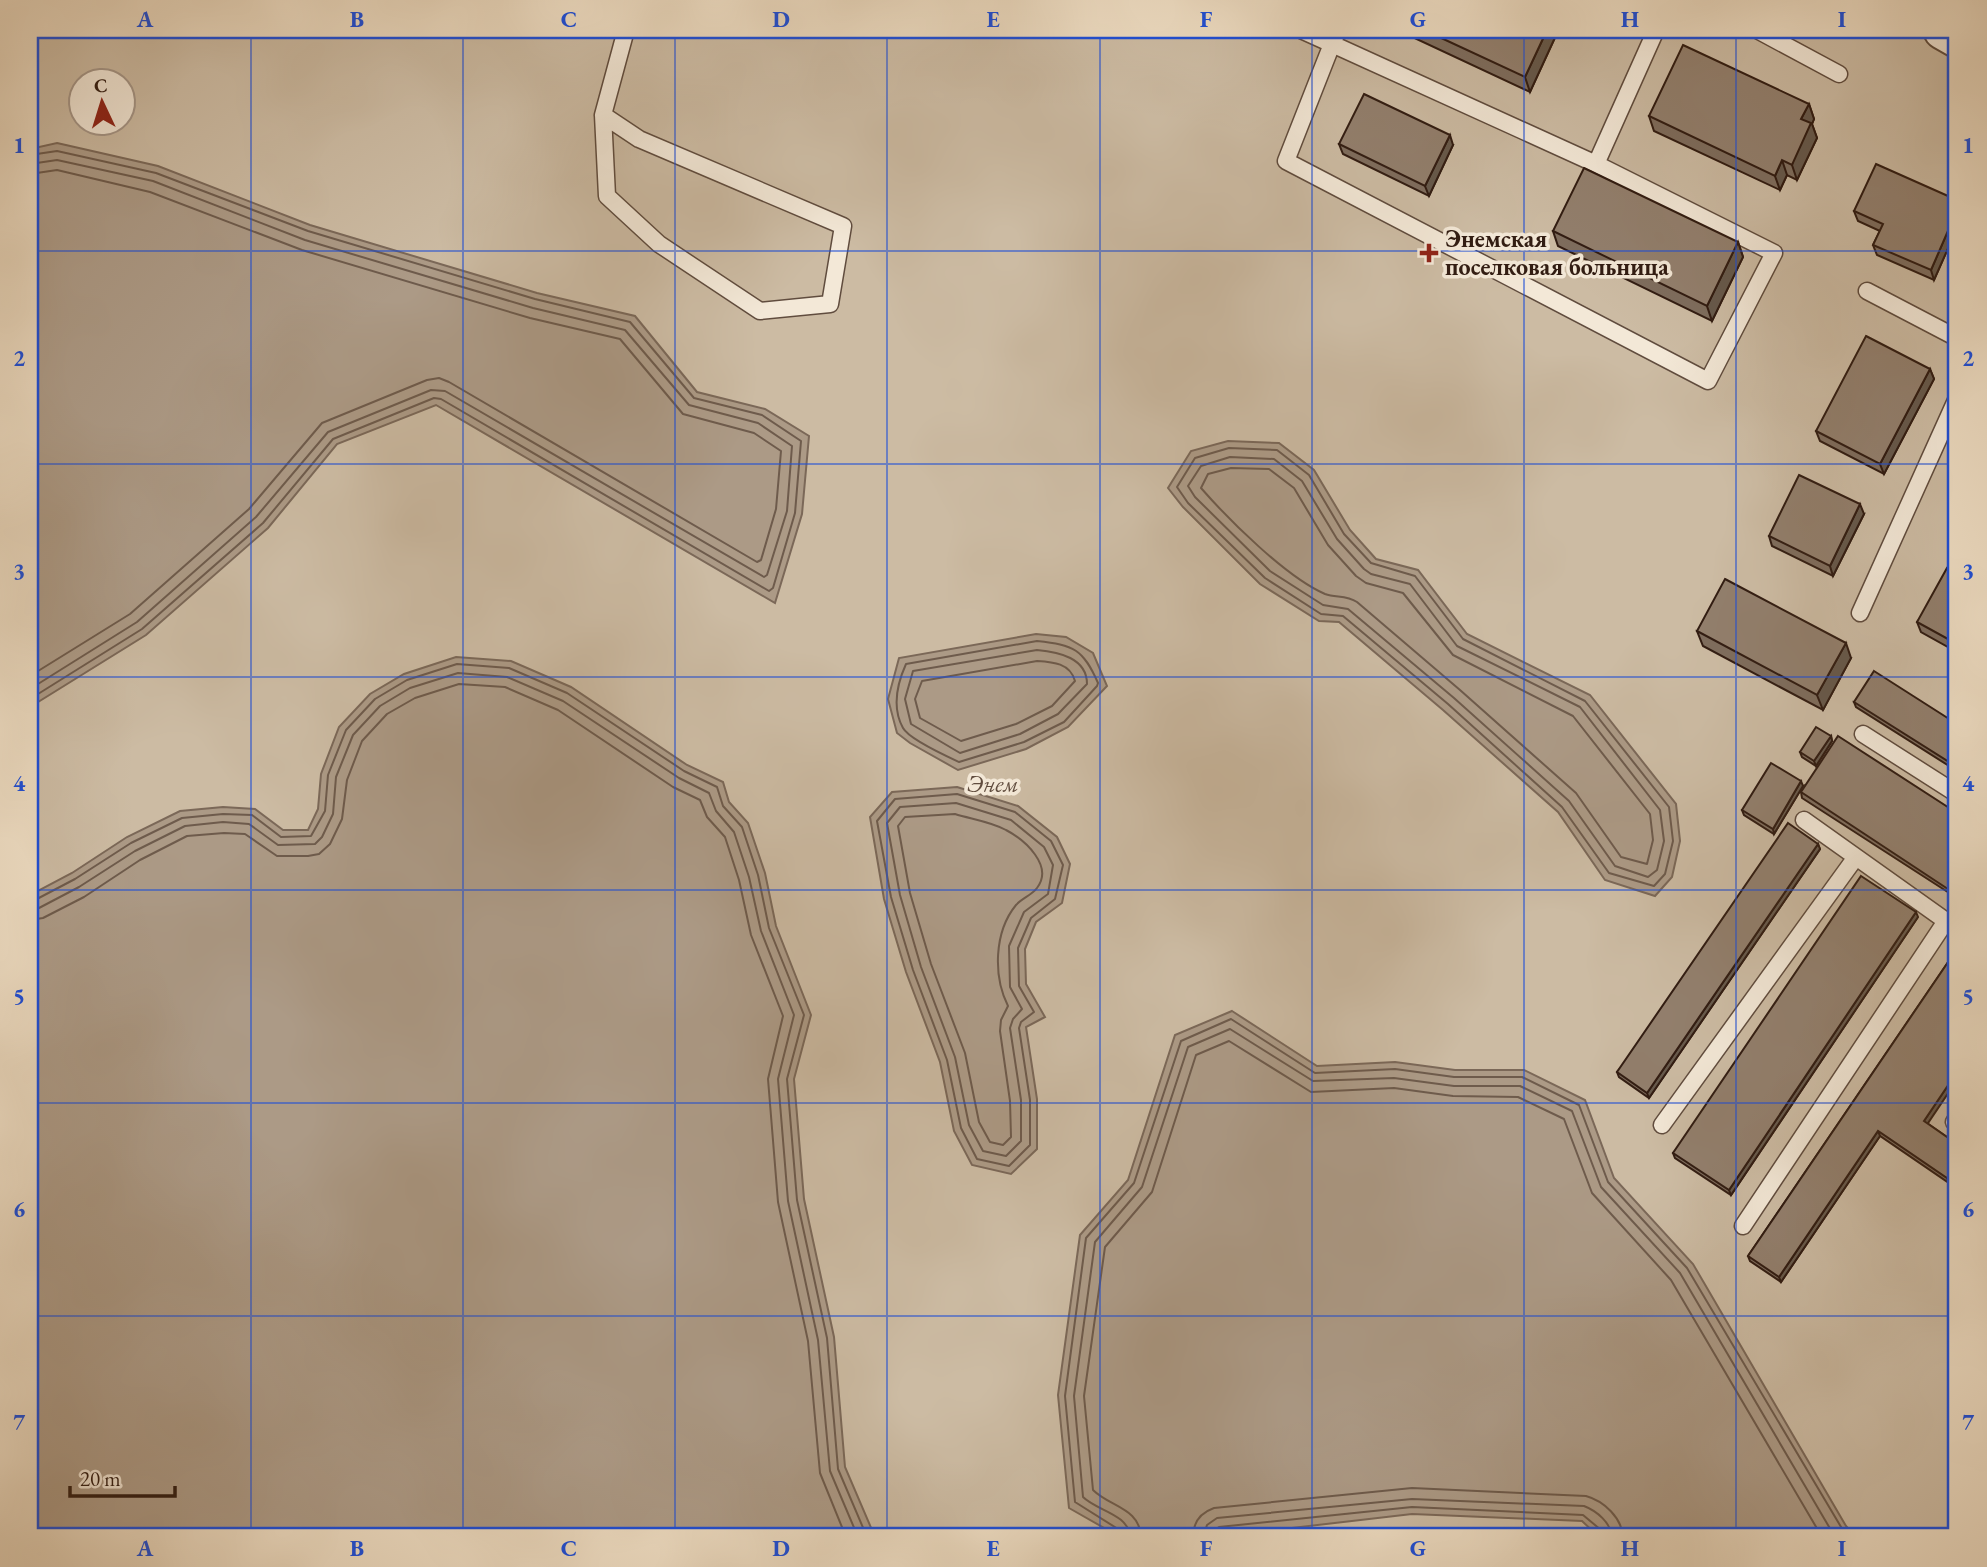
<svg xmlns="http://www.w3.org/2000/svg" width="1987" height="1567" font-family="'EB Garamond',serif">
  <style>
    .green { fill: #ccbba3; stroke: #7e6c5a; stroke-width: 2; fill-rule: evenodd }
    .water { fill: #ac9a86; stroke: #7b6858; stroke-width: 2 }
    .lines { fill: none; stroke-linecap: round; stroke-linejoin: round }
    .shore { stroke: #6e5b4c; stroke-width: 2 }
    .service-casing { stroke: #604c3e; stroke-width: 19 }
    .tertiary-casing { stroke: #604c3e; stroke-width: 42 }
    .service { stroke: #f3e8d7; stroke-width: 16 }
    .tertiary { stroke: #f3e8d7; stroke-width: 38 }
    .wall { fill: #7e6d5e; stroke: #311c12; stroke-width: 2 }
    .shaded-wall { fill: #66594c; stroke: #311c12; stroke-width: 2 }
    .building { fill: #927f6d; stroke: #311c12; stroke-width: 2 }
    .grid { fill: none; stroke: #1d4ed8; stroke-width: 2; stroke-opacity: 0.55 }
    .poi-dot { fill: #8f2418; stroke: #f3e8d7; stroke-width: 2.5 }
    .labels { text-anchor: middle; stroke-width: 7; stroke-linejoin: round; paint-order: stroke }
    .poi-label { font-size: 24px; font-weight: bold; fill: #311c12; stroke: #f3e8d7; text-anchor: start }
    .park-label { font-size: 24px; font-style: italic; fill: #604c3e; stroke: #f3e8d7 }
    .neatline { fill: none; stroke: #1d4ed8; stroke-width: 2.5 }
    .grid-label { font-size: 23px; text-anchor: middle; font-weight: bold; fill: #1d4ed8 }
  </style>
  <rect width="100%" height="100%" fill="#ecdbc1"/>
  <filter id="stains"><feTurbulence type="fractalNoise" baseFrequency=".00286" numOctaves="4"/><feColorMatrix values="0 0 0 0 .2 0 0 0 0 .09 0 0 0 0 .02 0 0 0 .5 -.17"/></filter>
  <radialGradient id="worn" r=".72"><stop offset=".6" stop-color="#630" stop-opacity="0"/><stop offset="1" stop-color="#630" stop-opacity=".3"/></radialGradient>
  <path class="green" d="M30 30H1957V1537H30ZM80 80H122V122H80Z"/>
  <path class="water" d="M57 143 158 166 310 225 537 293 635 316 697 392 765 409 809 436 802 514 775 603 436 405 337 444 268 528 146 635 30 707V149Z
    M1228 441 1279 443 1314 470 1350 530 1376 559 1418 570 1467 634 1590 695 1676 804 1680 841 1672 877 1655 896 1605 880 1558 812 1443 710 1339 622 1319 621 1260 584 1183 507 1168 488 1191 451Z
    M1036 634 1066 637 1093 653 1107 686 1068 727 1026 749 958 770 910 743 897 733 888 699 899 658Z
    M456 657 511 661 571 687 687 765 723 782 729 802 748 823 765 873 776 926 811 1015 794 1079 804 1199 834 1337 845 1467 875 1537H30V895L72 873 127 837 180 811 223 807 255 809 283 830H308L318 809 321 774 339 727 370 694 404 674Z
    M957 787 1018 806 1057 837 1070 864 1062 903 1036 922 1025 949 1026 984 1045 1017 1026 1027 1037 1099V1149L1011 1174 972 1165 954 1131 940 1062 906 972 884 899 870 817 892 792Z
    M1232 1011 1317 1066 1395 1062 1455 1070H1524L1585 1100 1614 1178 1693 1264 1846 1526 1856 1537H1599L1582 1521 1412 1514 1266 1531 1170 1537H1120L1069 1508 1058 1395 1080 1235 1128 1180 1175 1035Z"/>
  <g class="lines">
    <path class="shore" d="M30 155 57 151 156 173 308 231 535 299 630 322 694 398 762 415 801 441 795 513 773 588 769 591 441 399 434 398 333 439 263 523 142 629 30 699
      M30 164 57 160 153 181 305 240 533 308 625 330 689 405 758 423 792 446 787 511 767 575 764 577 445 391 431 390 328 432 256 517 137 622 30 689
      M30 174 57 170 150 192 302 250 530 318 620 339 683 414 754 433 781 451 776 509 761 560 757 562 449 382 439 378 427 380 322 423 249 509 130 614 30 676
      M1229 448 1277 450 1309 475 1344 534 1371 563 1415 576 1463 639 1585 701 1669 807 1673 841 1665 874 1654 886 1609 873 1562 807 1448 704 1343 616 1321 614 1265 578 1188 503 1177 487 1195 458Z
      M1230 457 1274 459 1302 481 1337 539 1364 569 1371 574 1410 584 1457 646 1580 707 1660 810 1664 841 1657 870 1648 877 1615 866 1569 801 1454 698 1348 609 1323 605 1270 571 1195 497 1188 486 1201 466Z
      M1231 468 1269 469 1294 488 1328 545 1356 576 1366 583 1403 593 1453 655 1573 716 1650 814 1653 840 1647 864 1621 857 1576 793 1460 690 1357 602C1346 595 1336 598 1325 594 1286 577 1229 520 1201 488L1208 474Z
      M1037 641C1074 645 1083 649 1098 683L1097 686 1064 722 1024 742 959 762C946 756 909 739 903 728 892 708 897 684 906 664Z
      M1037 650C1059 652 1087 658 1087 684L1058 714 1020 734 960 753 911 724 905 699 913 671Z
      M1037 661C1053 662 1070 663 1075 681L1052 706 1016 724 961 741 920 718 915 699 922 681Z
      M957 794 1015 812 1051 841 1063 865 1055 899 1031 918 1018 948 1019 986 1034 1012 1021 1022 1019 1028 1030 1100V1145L1009 1166 977 1159 961 1128 947 1060 913 970 891 897 877 821 895 799Z
      M956 803 1011 820 1044 847 1053 865 1048 894 1024 912 1009 946 1010 987 1022 1009 1013 1019 1010 1028 1021 1100V1141L1006 1156 983 1151 969 1125 955 1057 921 967 900 895 887 823 900 807Z
      M955 814C971 819 992 822 1006 830 1025 840 1054 866 1037 888 1032 895 1022 898 1016 905 994 932 993 976 1008 1006L1001 1020 1000 1031 1010 1101 1011 1137 1003 1145 990 1142 979 1122 965 1053 931 964 910 893 898 826 905 817Z
      M30 901 35 900 75 879 131 843 182 818 223 814 252 815 281 837 311 836 325 811 328 775 346 730 375 699 407 680 457 664 509 668 567 693 684 771 717 787 723 806 742 827 758 875 769 928 804 1015 787 1079 797 1200 827 1338 838 1469 867 1537
      M30 910 39 908 79 887 135 851 185 826 223 822 249 824 278 845 315 844 322 837 333 814 336 777 353 735 380 706 410 688 458 673 507 677 563 701 679 778 709 793 716 811 734 832 749 877 761 931 794 1015 778 1079 788 1201 818 1340 830 1471 858 1537
      M30 920 43 918 84 897 140 860 187 836 224 833 245 834 277 856H308L319 854 330 844 342 819 347 780 362 741 387 714 415 698 459 684 505 687 558 710 673 787 700 800 707 817 725 837 739 880 751 935 783 1016 768 1079 778 1202 808 1341 820 1473 846 1537
      M1122 1537 1118 1529 1075 1502 1065 1396 1086 1238 1134 1183 1181 1041 1231 1019 1315 1073 1395 1069 1454 1077H1522L1579 1105 1608 1182 1687 1268 1847 1537
      M1130 1537C1129 1514 1097 1511 1083 1497L1074 1396 1095 1242 1142 1187 1188 1047 1230 1029 1313 1081 1394 1078 1454 1086H1520L1572 1111 1601 1187 1680 1273 1835 1537
      M1141 1537C1140 1508 1110 1507 1093 1490L1084 1396 1105 1247 1152 1192 1196 1055 1229 1041 1311 1092 1394 1088 1453 1096 1518 1097 1564 1119 1592 1193 1671 1280 1822 1537
      M1193 1537C1193 1522 1200 1513 1214 1508L1412 1488 1586 1496C1604 1501 1622 1518 1623 1537
      M1203 1537 1207 1525 1217 1518 1412 1499 1584 1506C1597 1511 1611 1523 1612 1537
      M1212 1537 1214 1530 1219 1527 1412 1507 1583 1515 1601 1530 1603 1537"/>
    <g class="service-casing">
      <path id="service" d="M1301 30 1332 44 1596 164 1774 253 1708 381 1286 161 1332 44 1338 30
        M1757 30 1839 74
        M603 115 607 196 659 244 760 311 830 304 843 226 639 139 603 115 626 30
        M1596 164 1656 30
        M1867 291 1957 338
        M1860 613 1957 398
        M1863 734 1957 794
        M1804 820 1946 921
        M1954 1122 1957 1118
        M1662 1125 1856 857
        M1743 1226 1946 921 1957 928"/>
    </g>
    <g class="tertiary-casing">
      <path id="tertiary" d="M1943 30 1957 38"/>
    </g>
    <use href="#service" class="service"/>
    <use href="#tertiary" class="tertiary"/>
  </g>
  <path class="wall" d="M1406 30H1558V31L1530 92 1408 35Z
    M1809 104 1814 119 1812 124 1817 138 1797 180 1787 175 1780 190 1654 131 1649 116Z
    M1339 144 1453 145 1429 196 1343 154Z
    M1957 200V228L1934 280 1877 255 1873 245 1880 231 1858 221 1854 211Z
    M1553 231 1738 242 1743 257 1712 321 1558 246Z
    M1930 369 1934 379 1884 474 1820 441 1816 431Z
    M1864 514 1833 576 1772 546 1769 536Z
    M1957 574V652L1921 632 1917 622Z
    M1697 631 1851 658 1823 710 1703 646Z
    M1854 702 1957 724V771L1856 707Z
    M1831 736 1832 741 1816 766 1802 757 1800 752Z
    M1803 786 1774 834 1744 815 1742 810Z
    M1801 792 1957 813V898L1802 798Z
    M1818 844 1820 849 1649 1098 1619 1077 1617 1072Z
    M1918 917 1731 1195 1675 1158 1673 1153Z
    M1957 949 1927 1123 1957 1144V1171L1949 1183 1880 1136 1781 1282 1750 1261 1748 1256Z
    M1957 1470V1498L1951 1481Z"/>
  <path class="shaded-wall" d="M1547 30H1558V31L1530 92 1525 77Z
    M1809 104 1814 119 1812 124 1817 138 1797 180 1792 165 1801 119Z
    M1450 135 1453 145 1429 196 1425 186Z
    M1782 160 1787 175 1780 190 1775 176Z
    M1957 210V228L1934 280 1931 270Z
    M1738 242 1743 257 1712 321 1707 306Z
    M1930 369 1934 379 1884 474 1880 464Z
    M1860 504 1864 514 1833 576 1830 566Z
    M1846 643 1851 658 1823 710 1817 695Z
    M1831 736 1832 741 1816 766 1814 761Z
    M1801 781 1803 786 1774 834 1773 829Z
    M1818 844 1820 849 1649 1098 1647 1093Z
    M1916 912 1918 917 1731 1195 1729 1190Z
    M1957 1072V1080L1926 1126 1924 1121Z
    M1878 1131 1880 1136 1781 1282 1779 1277Z
    M1957 1163V1171L1949 1183 1947 1178Z"/>
  <path class="building" d="M1424 30H1547L1525 77Z
    M1683 45 1809 104 1801 119 1811 123 1792 165 1782 160 1775 176 1649 116Z
    M1364 94 1450 135 1425 186 1339 144Z
    M1876 164 1957 200V210L1931 270 1873 245 1883 224 1854 211Z
    M1584 168 1738 242 1707 306 1553 231Z
    M1866 336 1930 369 1880 464 1816 431Z
    M1799 475 1860 504 1830 566 1769 536Z
    M1947 568 1957 574V644L1917 622Z
    M1725 579 1846 643 1817 695 1697 631Z
    M1874 671 1957 724V767L1854 702Z
    M1816 727 1831 736 1814 761 1800 752Z
    M1838 736 1957 813V895L1801 792Z
    M1771 763 1801 781 1773 829 1742 810Z
    M1788 823 1818 844 1647 1093 1617 1072Z
    M1861 876 1916 912 1729 1190 1673 1153Z
    M1957 949V1072L1924 1121 1957 1144V1163L1947 1178 1878 1131 1779 1277 1748 1256Z
    M1957 1470V1484L1951 1481Z"/>
  <path class="grid" d="M251 30V1537M463 30V1537M675 30V1537M887 30V1537M1100 30V1537M1312 30V1537M1524 30V1537M1736 30V1537M30 251H1957M30 464H1957M30 677H1957M30 890H1957M30 1103H1957M30 1316H1957"/>
  <path class="poi-dot" d="M1425.5 242.5h7v7h7v7h-7v7h-7v-7h-7v-7h7z"/>
  <g class="labels">
    <g class="poi-label">
      <text x="1445" y="247">Энемская<tspan x="1445" dy="28">поселковая больница</tspan></text>
    </g>
    <g class="park-label">
      <text x="993" y="792">Энем</text>
    </g>
  </g>
  <rect width="1987" height="1567" fill="none" stroke="#ecdbc1" stroke-width="77"/>
  <g transform="translate(102 102) rotate(356)"><circle r="33" fill="#f3e8d7" stroke="#a59688" stroke-width="2"/>
  <path d="M0-5L12 26L0 18L-12 26Z" fill="#8f2418"/>
  <text y="-10" font-size="19" font-weight="bold" text-anchor="middle" fill="#311c12">С</text>
  </g>
  <path d="M70 1486v10h105v-10" fill="none" stroke="#311c12" stroke-width="3.5"/>
  <text x="80" y="1486" font-size="21" fill="#311c12" stroke="#f3e8d7" stroke-width="5" paint-order="stroke">20 m</text>
  <rect x="38" y="38" width="1910" height="1490" class="neatline"/>
  <g class="grid-label">
    <text x="145" y="27">A</text>
    <text x="357" y="27">B</text>
    <text x="569" y="27">C</text>
    <text x="781" y="27">D</text>
    <text x="993" y="27">E</text>
    <text x="1206" y="27">F</text>
    <text x="1418" y="27">G</text>
    <text x="1630" y="27">H</text>
    <text x="1842" y="27">I</text>
    <text x="19" y="153">1</text>
    <text x="1968" y="153">1</text>
    <text x="19" y="366">2</text>
    <text x="1968" y="366">2</text>
    <text x="19" y="579">3</text>
    <text x="1968" y="579">3</text>
    <text x="19" y="791">4</text>
    <text x="1968" y="791">4</text>
    <text x="19" y="1004">5</text>
    <text x="1968" y="1004">5</text>
    <text x="19" y="1217">6</text>
    <text x="1968" y="1217">6</text>
    <text x="19" y="1430">7</text>
    <text x="1968" y="1430">7</text>
    <text x="145" y="1556">A</text>
    <text x="357" y="1556">B</text>
    <text x="569" y="1556">C</text>
    <text x="781" y="1556">D</text>
    <text x="993" y="1556">E</text>
    <text x="1206" y="1556">F</text>
    <text x="1418" y="1556">G</text>
    <text x="1630" y="1556">H</text>
    <text x="1842" y="1556">I</text>
  </g>
  <rect width="100%" height="100%" filter="url(#stains)"/>
  <rect width="100%" height="100%" fill="url(#worn)"/>
</svg>
